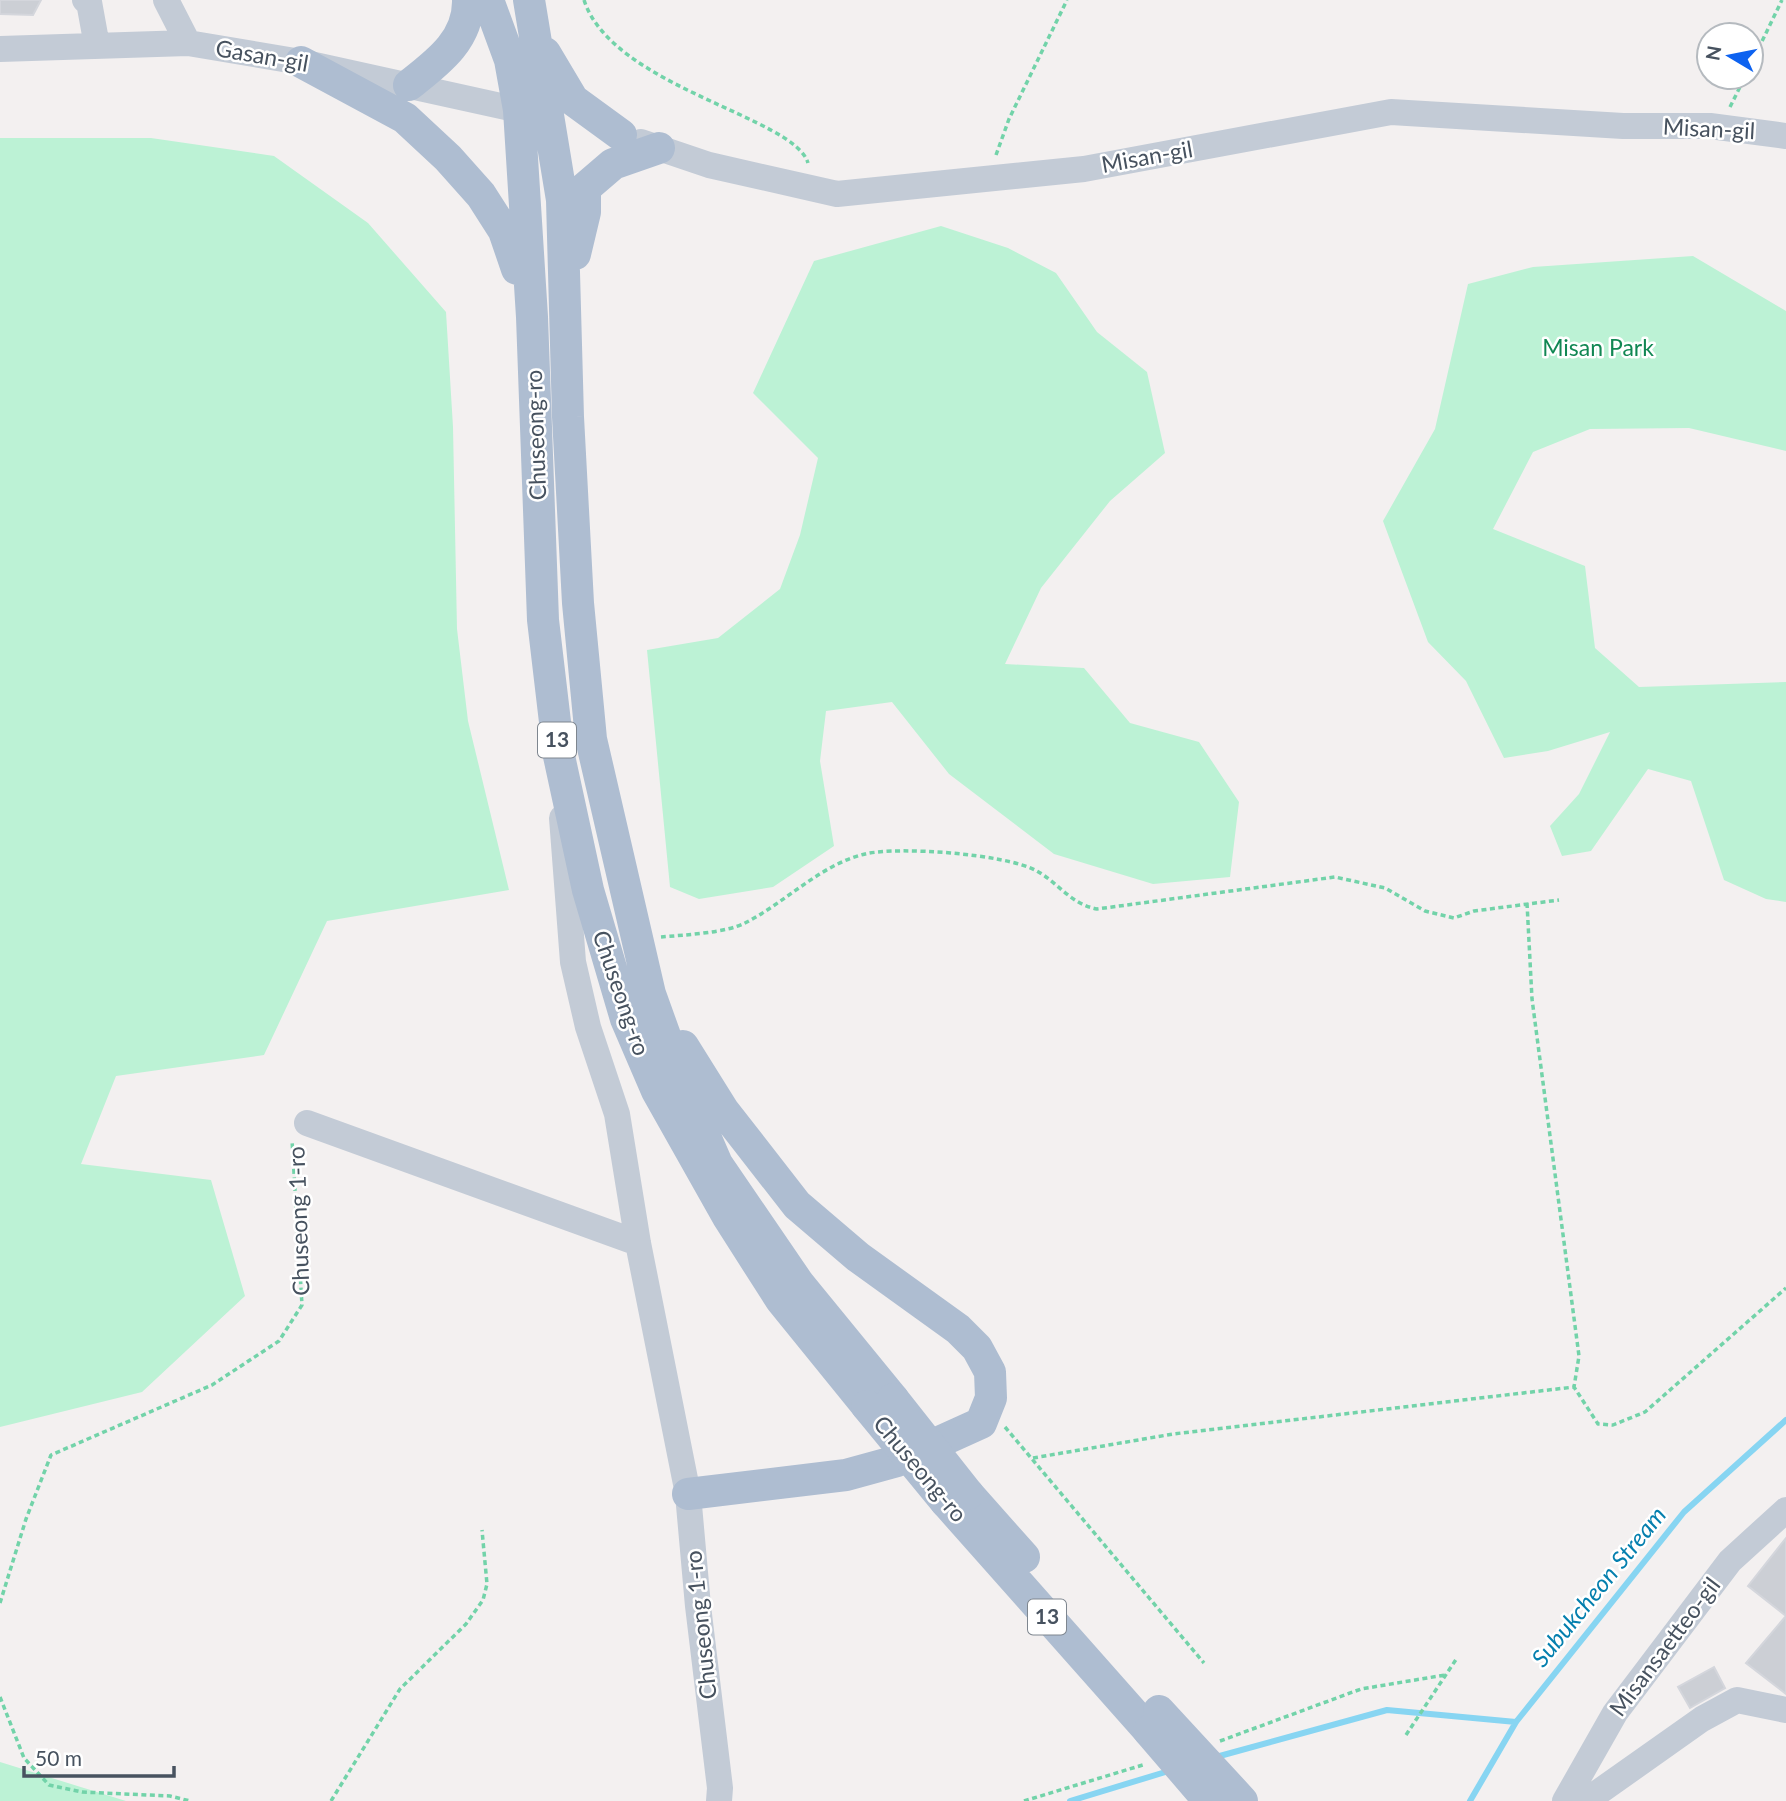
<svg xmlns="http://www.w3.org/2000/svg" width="1786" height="1801" font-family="Lato,sans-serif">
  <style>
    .green { fill: #bcf2d5 }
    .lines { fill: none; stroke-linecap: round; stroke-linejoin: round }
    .stream { stroke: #87d5f2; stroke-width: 6 }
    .building { fill: #cccfd5; stroke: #d4d6dc; stroke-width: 2 }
    .path { stroke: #72d3a9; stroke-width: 3.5; stroke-dasharray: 5 3.5; stroke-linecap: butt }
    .minor { stroke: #c3cbd6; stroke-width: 26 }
    .major { stroke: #aebdd1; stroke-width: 32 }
    .major-bridge { stroke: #aebdd1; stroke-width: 32 }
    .labels { text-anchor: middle; stroke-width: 5; stroke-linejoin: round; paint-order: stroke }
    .shield { fill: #fff; stroke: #7e868f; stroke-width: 2 }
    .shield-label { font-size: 21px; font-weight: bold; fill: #47525f }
    .street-label { font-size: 23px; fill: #47525f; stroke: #fff }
    .park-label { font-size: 23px; fill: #118753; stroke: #fff }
    .water-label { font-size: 24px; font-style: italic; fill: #047fae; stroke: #fff }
  </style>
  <rect width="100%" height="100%" fill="#f3f0f0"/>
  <path class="green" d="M0 138H151L274 156 368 223 446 312 453 427 457 629 468 721 509 890 327 921 264 1055 116 1076 81 1164 211 1180 245 1296 142 1392 0 1427Z
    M941 226 1008 248 1056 273 1097 332 1147 372 1165 453 1110 501 1041 588 1005 664 1084 668 1130 723 1199 742 1239 802 1230 877 1153 884 1054 854 949 774 892 702 826 711 820 761 834 846 773 887 699 899 670 887 647 650 718 638 780 589 800 535 818 458 753 393 814 261Z
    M1693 256 1786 311V451L1689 428 1590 429 1533 452 1493 529 1585 566 1595 648 1639 687 1786 682V902L1766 899 1724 880 1691 781 1648 769 1591 851 1562 856 1550 826 1579 794 1610 732 1548 751 1504 758 1466 681 1428 642 1383 521 1435 429 1468 284 1533 267Z
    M0 1762 126 1801H0Z"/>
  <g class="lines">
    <path class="stream" d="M1216 1757 1387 1710 1516 1722
      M1070 1801 1172 1770
      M1470 1801 1516 1722 1684 1512 1786 1420"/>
  </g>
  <path class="building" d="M0 0H41L33 15 0 14Z
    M1786 1538V1694L1746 1663 1786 1616 1748 1586Z
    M1714 1667 1725 1688 1690 1708 1678 1687Z"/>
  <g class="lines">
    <path class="path" d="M584 0C612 87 795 117 808 163
      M1751 64 1782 0
      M1730 107 1745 77
      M996 155 1009 119 1067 0
      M1527 903 1532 999 1579 1356 1574 1387
      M661 937C683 935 726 933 745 923 785 903 821 864 865 854 899 846 1004 854 1035 870 1058 882 1070 904 1097 909L1335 877 1385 888 1425 911 1454 918 1474 911 1559 900
      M1005 1427 1204 1663
      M1033 1458 1173 1434 1574 1387 1598 1424 1613 1425 1645 1412 1786 1288
      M0 1603 26 1519 51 1455 212 1385 279 1341 302 1305 292 1140
      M0 1697 24 1758 49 1785 82 1792 170 1796 190 1801
      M1406 1735 1457 1658
      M1220 1741 1361 1689 1445 1675
      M331 1801 400 1689 466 1624 483 1600 487 1584 482 1530
      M1024 1801 1146 1764"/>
    <path class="minor" d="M85 0 89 2 97 46
      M166 0 188 43
      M0 49 188 43 301 62 519 110 536 109
      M641 142 709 165 837 194 1084 169 1391 112 1623 126H1710L1786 136
      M562 818 573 962 588 1027 617 1114 638 1243 688 1494 698 1606 720 1788 719 1801
      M307 1123 638 1243
      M1565 1801 1615 1713 1730 1561 1786 1510
      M1586 1801 1702 1719 1737 1700 1786 1710"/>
    <path class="major" d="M488 0 510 60 519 110 532 317 543 620 559 756 588 890 626 1019 657 1091 728 1217 781 1300 867 1406
      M529 0 562 200 568 417 578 603 591 739 650 994 682 1083 717 1164 799 1284 893 1399
      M545 53 573 100 621 135
      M301 62 405 118 448 158 481 195 504 231 517 269
      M409 85C437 63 469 40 468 0
      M575 254 585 212V188L613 164 659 148
      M683 1046 723 1110 797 1205 858 1257 958 1329 977 1348 990 1372 991 1398 981 1423 897 1461 846 1475 688 1494
      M968 1494 1024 1557
      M946 1502 1149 1731"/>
    <path class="major-bridge" d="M893 1399 968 1494
      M867 1406 946 1502
      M1159 1711 1242 1801
      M1149 1731 1209 1801"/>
  </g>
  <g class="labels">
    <g class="shield">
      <rect x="538" y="722.5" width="38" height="35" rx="5"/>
      <rect x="1028" y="1599.5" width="38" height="35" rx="5"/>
    </g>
    <g class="shield-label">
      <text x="557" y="747">13</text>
      <text x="1047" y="1624">13</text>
    </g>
    <g class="street-label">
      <text transform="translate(262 56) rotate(10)" y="8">Gasan-gil</text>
      <text transform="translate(1709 129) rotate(3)" y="8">Misan-gil</text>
      <text transform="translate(1147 157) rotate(-10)" y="8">Misan-gil</text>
      <text transform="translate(536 435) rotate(-92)" y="8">Chuseong-ro</text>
      <text transform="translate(621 993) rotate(71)" y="8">Chuseong-ro</text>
      <text transform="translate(299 1221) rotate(-92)" y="8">Chuseong 1-ro</text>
      <text transform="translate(920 1469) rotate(50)" y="8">Chuseong-ro</text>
      <text transform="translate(701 1625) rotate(-96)" y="8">Chuseong 1-ro</text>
      <text transform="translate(1665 1647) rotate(-53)" y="8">Misansaetteo-gil</text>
    </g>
    <g class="park-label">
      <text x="1598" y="356">Misan Park</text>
    </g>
    <g class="water-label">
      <text transform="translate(1599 1587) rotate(-51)" y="8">Subukcheon Stream</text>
    </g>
  </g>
  <g transform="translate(1730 56) rotate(280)"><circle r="33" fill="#ffffff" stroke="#b5babf" stroke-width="2"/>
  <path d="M0-5L12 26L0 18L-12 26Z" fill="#0d62f0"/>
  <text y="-10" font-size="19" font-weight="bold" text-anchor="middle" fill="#47525f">N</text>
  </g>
  <path d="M24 1766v10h150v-10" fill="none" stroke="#47525f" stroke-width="3.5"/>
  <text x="35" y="1766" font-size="21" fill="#47525f" stroke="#ffffff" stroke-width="5" paint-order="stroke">50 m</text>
</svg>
